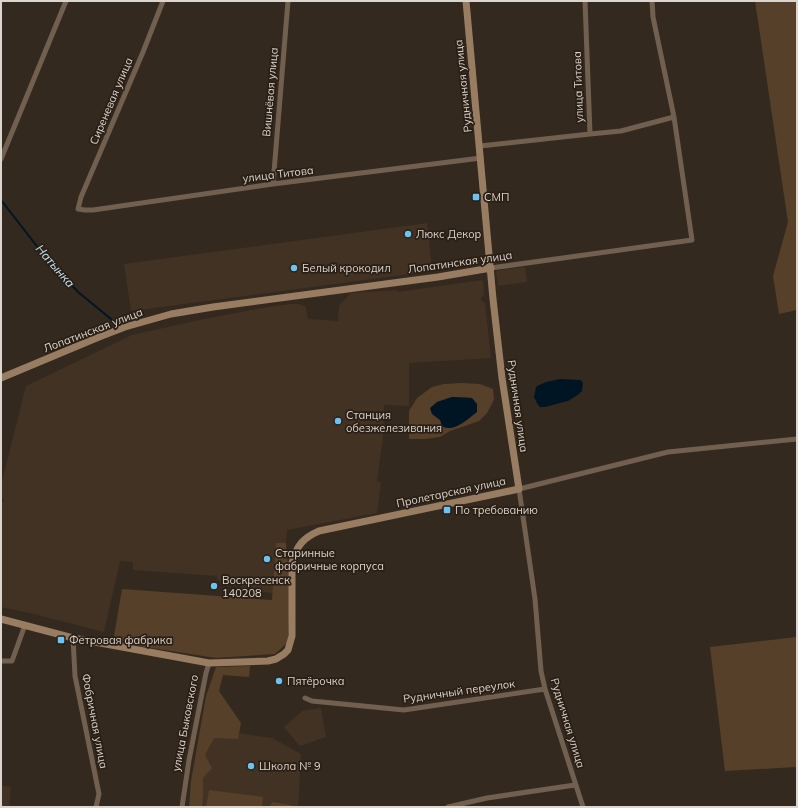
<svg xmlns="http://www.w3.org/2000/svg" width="798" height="808" font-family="Mulish,sans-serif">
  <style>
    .built { fill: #423223 }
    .green { fill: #564029; fill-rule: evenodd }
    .water { fill: #001524 }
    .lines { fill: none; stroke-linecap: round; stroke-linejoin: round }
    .stream { stroke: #001524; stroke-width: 2 }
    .street { stroke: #71604f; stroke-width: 5 }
    .secondary { stroke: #997d62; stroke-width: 7 }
    .poi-dot { fill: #6bc3f2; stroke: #2a1f15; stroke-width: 1.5 }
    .labels { text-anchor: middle; stroke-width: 3.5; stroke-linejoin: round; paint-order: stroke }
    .street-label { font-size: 11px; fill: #dcd5ce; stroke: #2a1f15 }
    .poi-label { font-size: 11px; fill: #dcd5ce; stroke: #2a1f15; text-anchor: start }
    .water-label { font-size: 12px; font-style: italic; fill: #c3e3f6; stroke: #2a1f15 }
  </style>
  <rect width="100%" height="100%" fill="#34291e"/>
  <path class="built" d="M427 223 432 271 131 311 124 264Z
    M525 267 527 282 498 286 496 271Z
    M483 280 484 295 481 298V300L485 303 491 358 409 363V406L384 405 383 438 377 481 381 482 377 513 287 530 286 543H276L273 593 241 590 242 583 217 580V576L133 570V562L120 561 104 632 34 614 1 607V501L5 502 1 497V485L26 386 132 335 204 319 274 306 291 304H299L306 307 308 319 338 321 339 306 351 293 397 290V292Z
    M321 708 326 737 300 746 284 727 302 711Z
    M208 729 272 738 301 754 298 807H197Z
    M1 785 11 787 9 807H1Z"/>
  <path class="green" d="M755 1H797V310L779 314 773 276 788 222Z
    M462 383 480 384 493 389 494 400 487 413 479 421 450 431 440 437 425 439H409V411L417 398 432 387 444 384ZM452 397 472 398 463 423C455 426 450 431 442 426L437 402Z
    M276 543H286L290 592 288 642 275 654 216 658 113 642 122 589 272 600Z
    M797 637V767L725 771 710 647Z
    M250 666 249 677 223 675 219 691 241 723 238 739 214 738 205 755 212 768 203 778V796L202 807H189L191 781 206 696 216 667Z
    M209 790 263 797 262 807H206Z
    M273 802 291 805 293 807H270L271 804Z"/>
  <path class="water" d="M560 379 581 380 583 383 582 391 579 394 568 401 545 407H540L538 405 534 397 536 387 539 385 546 382Z
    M452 397 472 398 477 404V412C468 419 454 433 442 426L440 420 432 414 430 408 437 402Z"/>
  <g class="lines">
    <path class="stream" d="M1 200 43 254 78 292 116 323"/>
    <path class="street" d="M163 1 143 52 81 197 78 209 85 210H93L273 184 481 158
      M590 134 621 131 674 117
      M480 146 590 134 585 1
      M1 159 66 1
      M273 184 288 1
      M491 268 692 240 674 117 653 17 652 1
      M73 638 75 676 99 794 96 807
      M1 661H12L25 625
      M305 698 312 701 404 710 545 689
      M182 807 189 760 206 673 209 663
      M448 807 487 798 575 785
      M583 807 545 689 541 671 535 599 519 489 668 452 797 439"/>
    <path class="secondary" d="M1 378 99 337 125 327 171 314 213 307 438 277 491 268
      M1 619 73 638 209 663 268 661 276 659 284 654 288 650 292 636V563C297 545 303 538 319 531L519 489 502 378 493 299 466 1"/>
  </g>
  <g class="poi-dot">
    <rect x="472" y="193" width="8" height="8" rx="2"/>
    <circle cx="408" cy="234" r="4"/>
    <circle cx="294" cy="268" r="4"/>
    <circle cx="338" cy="421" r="4"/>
    <rect x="443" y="506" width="8" height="8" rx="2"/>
    <circle cx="267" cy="559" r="4"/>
    <circle cx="214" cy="586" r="4"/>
    <rect x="57" y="636" width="8" height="8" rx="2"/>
    <circle cx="279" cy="681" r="4"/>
    <circle cx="251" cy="766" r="4"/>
  </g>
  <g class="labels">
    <g class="street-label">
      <text transform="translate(463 86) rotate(-96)" y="4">Рудничная улица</text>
      <text transform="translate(578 87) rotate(-92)" y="4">улица Титова</text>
      <text transform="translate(270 92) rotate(-85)" y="4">Вишнёвая улица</text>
      <text transform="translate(111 101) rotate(-67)" y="4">Сиреневая улица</text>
      <text transform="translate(278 174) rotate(-7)" y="4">улица Титова</text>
      <text transform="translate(460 262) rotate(-8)" y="4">Лопатинская улица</text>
      <text transform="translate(93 330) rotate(-21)" y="4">Лопатинская улица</text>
      <text transform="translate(518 406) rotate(82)" y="4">Рудничная улица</text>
      <text transform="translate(451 492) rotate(-12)" y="4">Пролетарская улица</text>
      <text transform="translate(459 691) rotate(-8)" y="4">Рудничный переулок</text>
      <text transform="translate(95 721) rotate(79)" y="4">Фабричная улица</text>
      <text transform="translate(185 723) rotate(-79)" y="4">улица Быковского</text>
      <text transform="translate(568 723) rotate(73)" y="4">Рудничная улица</text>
    </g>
    <g class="poi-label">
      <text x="484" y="201">СМП</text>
      <text x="416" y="238">Люкс Декор</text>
      <text x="302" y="272">Белый крокодил</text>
      <text x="346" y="419">Станция<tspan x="346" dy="13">обезжелезивания</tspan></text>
      <text x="455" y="514">По требованию</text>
      <text x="275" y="557">Старинные<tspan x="275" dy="13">фабричные корпуса</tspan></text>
      <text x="222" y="584">Воскресенск<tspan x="222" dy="13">140208</tspan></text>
      <text x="69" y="644">Фетровая фабрика</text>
      <text x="287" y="685">Пятёрочка</text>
      <text x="259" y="770">Школа № 9</text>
    </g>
    <g class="water-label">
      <text transform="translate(55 266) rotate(49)" y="4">Натынка</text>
    </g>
  </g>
  <rect width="798" height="808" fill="none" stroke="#dcd5ce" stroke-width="4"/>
</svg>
